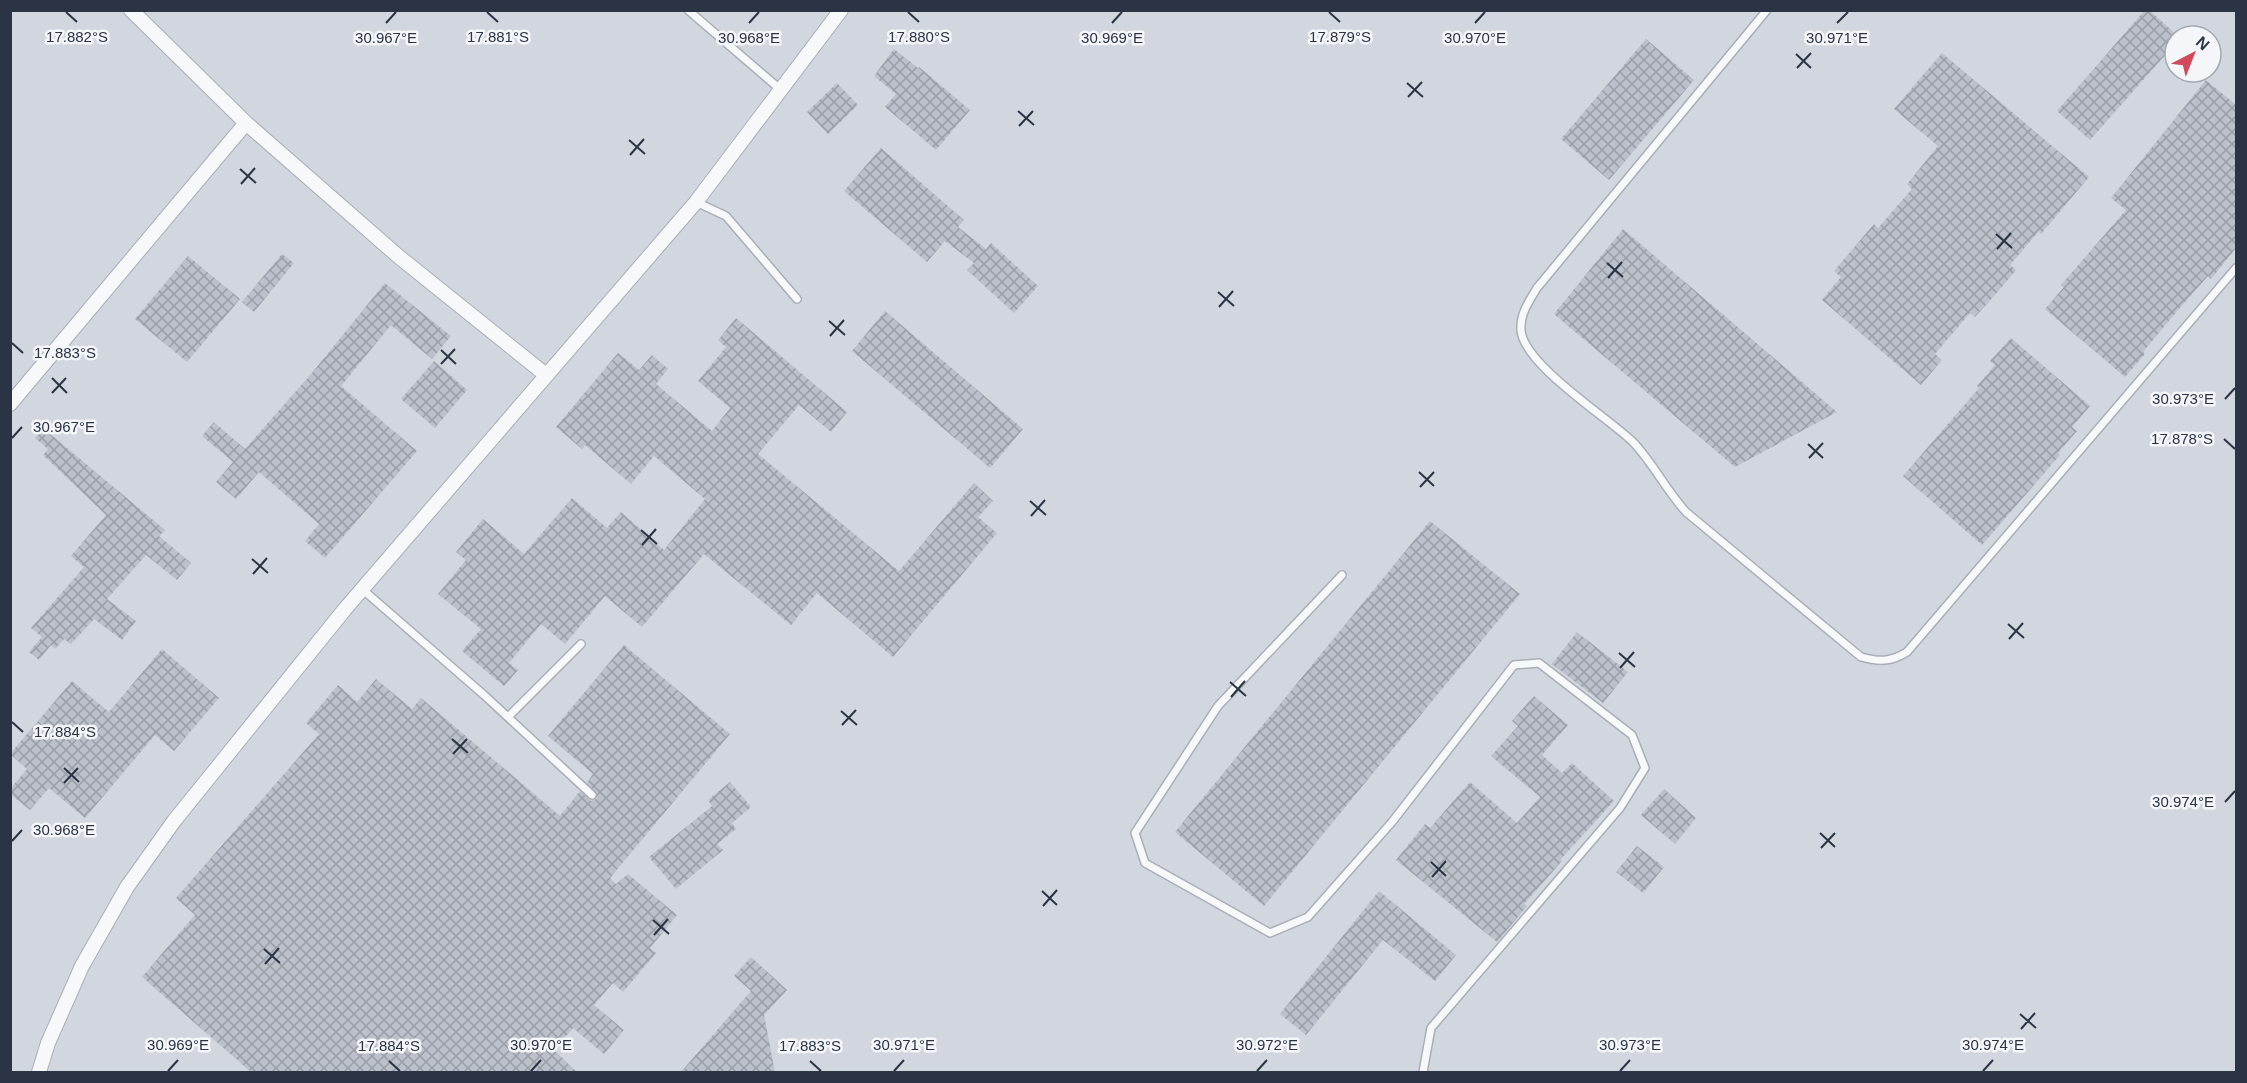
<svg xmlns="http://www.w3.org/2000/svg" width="2247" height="1083" font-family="Arial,sans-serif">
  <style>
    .built { fill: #d2d6de; fill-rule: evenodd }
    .building { fill: url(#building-cross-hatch) }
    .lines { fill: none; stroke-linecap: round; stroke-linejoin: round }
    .lane-casing { stroke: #a9aeb7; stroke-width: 10 }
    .street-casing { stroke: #a9aeb7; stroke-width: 16 }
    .lane { stroke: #f7f8fa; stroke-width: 7 }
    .street { stroke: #f7f8fa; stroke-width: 14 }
    .ticks { fill: none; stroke: #2b3445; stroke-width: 2 }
    .ticks-label { font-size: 15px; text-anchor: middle; fill: #2b3445; stroke: #f4f6f9; stroke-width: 5; stroke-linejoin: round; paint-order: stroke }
  </style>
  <defs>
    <pattern id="building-cross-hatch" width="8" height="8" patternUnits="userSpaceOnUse" patternTransform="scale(1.5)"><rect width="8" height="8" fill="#bbc0ca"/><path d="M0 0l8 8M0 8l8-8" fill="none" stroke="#989da6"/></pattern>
  </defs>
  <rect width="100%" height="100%" fill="#e4e7ec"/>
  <path class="built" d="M11 11H2236V1072H11ZM2175 36H2211V72H2175Z"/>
  <path class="building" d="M2145 10H2149L2178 36H2175V44L2090 140 2057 111Z
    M1646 39 1694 80 1609 180 1561 139Z
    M894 49 918 68 919 67 970 110 936 150 885 107 896 94 874 76Z
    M1942 53 2089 177 2041 234 2039 231 2010 265 2016 270 1995 295 1975 317 1970 313 1935 354 1942 360 1921 385 1822 300 1841 277 1834 271 1874 224 1878 228 1912 189 1907 184 1938 146 1894 109Z
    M2206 80 2236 105V248L2211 279 2208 276 2178 310 2143 352 2145 354 2125 377 2045 309 2064 287 2061 285 2126 210 2111 198Z
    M837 83 858 105 828 134 807 112Z
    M881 148 964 220 958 227 986 249 991 243 1038 286 1014 313 967 270 974 263 945 241 927 262 844 191Z
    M1623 229 1837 412 1735 467 1554 314Z
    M282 254 294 263 254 312 242 302Z
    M188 256 240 299 187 362 135 319Z
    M385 283 451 336 432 359 391 325 341 386 417 451 325 558 305 541 319 524 259 472 236 499 216 482 233 462 202 436 214 422 245 449 312 373Z
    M885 311 1023 429 990 468 852 351Z
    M736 318 847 412 831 432 799 405 758 454 899 571 974 483 993 501 978 517 997 533 893 657 817 593 791 625 704 554 642 627 605 596 565 644 541 624 509 663 518 670 504 686 462 651 481 629 438 594 466 560 456 552 483 519 524 554 572 498 607 528 621 512 664 550 705 499 654 456 631 484 585 445 582 449 556 427 618 353 639 370 652 355 668 369 656 384 712 431 730 408 698 381 726 347 718 340Z
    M2011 338 2090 406 2072 427 2077 431 2058 453 2060 455 1982 545 1903 476 1979 388 1977 386 1995 365 1990 361Z
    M434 361 467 390 435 428 401 399Z
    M43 428 165 530 159 536 191 563 177 580 146 555 107 599 136 621 122 640 94 619 71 644 64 639 55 649 51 645 39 660 29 652 42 637 31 628 84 567 71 556 106 515 43 455 48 449 35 438Z
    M1430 521 1520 594 1264 906 1175 832Z
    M1577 632 1628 672 1603 703 1552 664Z
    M624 645 730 734 610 878 616 884 628 874 677 915 650 948 656 953 623 992 613 983 594 1005 624 1030 604 1054 573 1028 554 1050 577 1072H251L142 977 195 915 176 898 319 734 306 723 338 685 357 702 376 679 412 709 421 698 560 816 580 791 591 801 596 799 597 794 587 783 593 774 548 736Z
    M162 649 219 698 174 751 155 735 85 818 49 788 30 810 10 794V789L27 769 10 754 72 681 109 712Z
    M1534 696 1568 725 1542 755 1562 773 1572 763 1614 801 1560 860 1562 861 1524 904 1527 906 1497 942 1396 860 1425 824 1430 828 1470 782 1517 823 1540 797 1491 756 1518 726 1512 721Z
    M730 782 751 807 732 823 736 829 717 844 723 850 676 889 649 857 712 806 708 800Z
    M1664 789 1696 818 1675 844 1641 815Z
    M1637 846 1664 867 1643 893 1616 872Z
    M1379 891 1456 955 1435 981 1383 940 1306 1035 1280 1014Z
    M751 957 787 990 764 1015 775 1072H681L751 991 734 976Z"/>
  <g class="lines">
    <g class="lane-casing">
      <path id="lane" d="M688 10 781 90
        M1767 10 1537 288C1529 301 1520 314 1521 330 1523 364 1607 417 1633 442 1653 463 1666 490 1686 512L1861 657C1879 662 1891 662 1907 652L2236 268
        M696 202 726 216 797 299
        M1342 575 1218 706 1135 833 1145 863 1270 933 1308 917 1392 822 1514 665 1539 663 1632 735 1645 768 1620 808 1431 1028 1423 1072
        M362 589 484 695 592 795
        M508 717 581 644"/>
    </g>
    <g class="street-casing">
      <path id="street" d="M131 10 246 123 398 256 546 375
        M10 404 246 123
        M39 1072 48 1043 82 966 127 887 174 821 345 609 696 202 841 10"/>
    </g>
    <use href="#lane" class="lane"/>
    <use href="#street" class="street"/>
  </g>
  <path class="ticks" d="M66 12 77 22M487 12 498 22M908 12 919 22M1329 12 1340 22M386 23 396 12M749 23 759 12M1112 23 1122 12M1475 23 1485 12M1837 23 1848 12M1796 54 1811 68M1797 68 1811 53M1407 83 1423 97M1408 97 1422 82M1018 111 1034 125M1019 126 1033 111M629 140 645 154M630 155 644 139M240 169 256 183M241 184 255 168M1996 234 2012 248M1997 249 2011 233M1607 263 1623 277M1608 278 1622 262M1218 292 1234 306M1219 307 1233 291M829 321 845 335M830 336 844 320M12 343 23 353M441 350 456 364M441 364 455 349M52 378 67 393M52 393 66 378M2225 399 2235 388M12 438 22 427M2224 439 2235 449M1808 444 1823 458M1809 458 1823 443M1419 472 1434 486M1420 487 1434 472M1030 501 1046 515M1031 516 1045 500M641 530 657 544M642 545 656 529M252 559 268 573M253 574 267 558M2008 624 2024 638M2009 639 2023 623M1619 653 1635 667M1620 668 1634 652M1230 682 1246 696M1231 697 1245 681M841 711 857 725M12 722 23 732M842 725 856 710M452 739 468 753M453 754 467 739M64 768 79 782M64 783 78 768M2225 802 2235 791M1820 833 1835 847M12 841 22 830M1821 848 1835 833M1431 862 1446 876M1432 877 1446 861M1042 891 1057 905M1043 906 1057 890M653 920 669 934M654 935 668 919M264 949 280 963M265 964 279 948M2020 1014 2036 1028M2021 1029 2035 1013M389 1061 400 1071M810 1061 821 1071M168 1071 178 1060M531 1071 541 1060M894 1071 904 1060M1257 1071 1267 1060M1620 1071 1630 1060M1983 1071 1993 1060"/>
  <g class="ticks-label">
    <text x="498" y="42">17.881°S</text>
    <text x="77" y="42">17.882°S</text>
    <text x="919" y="42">17.880°S</text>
    <text x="1340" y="42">17.879°S</text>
    <text x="386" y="43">30.967°E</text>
    <text x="749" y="43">30.968°E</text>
    <text x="1112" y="43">30.969°E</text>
    <text x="1475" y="43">30.970°E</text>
    <text x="1837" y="43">30.971°E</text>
    <text x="65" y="358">17.883°S</text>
    <text x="2183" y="404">30.973°E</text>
    <text x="64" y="432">30.967°E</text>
    <text x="2182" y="444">17.878°S</text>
    <text x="65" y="737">17.884°S</text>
    <text x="2183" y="807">30.974°E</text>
    <text x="64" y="835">30.968°E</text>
    <text x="178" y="1050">30.969°E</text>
    <text x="541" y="1050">30.970°E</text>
    <text x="904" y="1050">30.971°E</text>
    <text x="1267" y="1050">30.972°E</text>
    <text x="1630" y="1050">30.973°E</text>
    <text x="1993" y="1050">30.974°E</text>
    <text x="389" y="1051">17.884°S</text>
    <text x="810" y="1051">17.883°S</text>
  </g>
  <rect width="2247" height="1083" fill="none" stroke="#2b3445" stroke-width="24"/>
  <g transform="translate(2193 54) rotate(42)"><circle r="28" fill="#f4f6f9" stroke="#a4a8b1" stroke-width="1.5"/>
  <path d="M0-4.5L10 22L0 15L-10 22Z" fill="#d1495b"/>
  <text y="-9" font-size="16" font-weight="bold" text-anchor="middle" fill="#2b3445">N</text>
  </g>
</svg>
